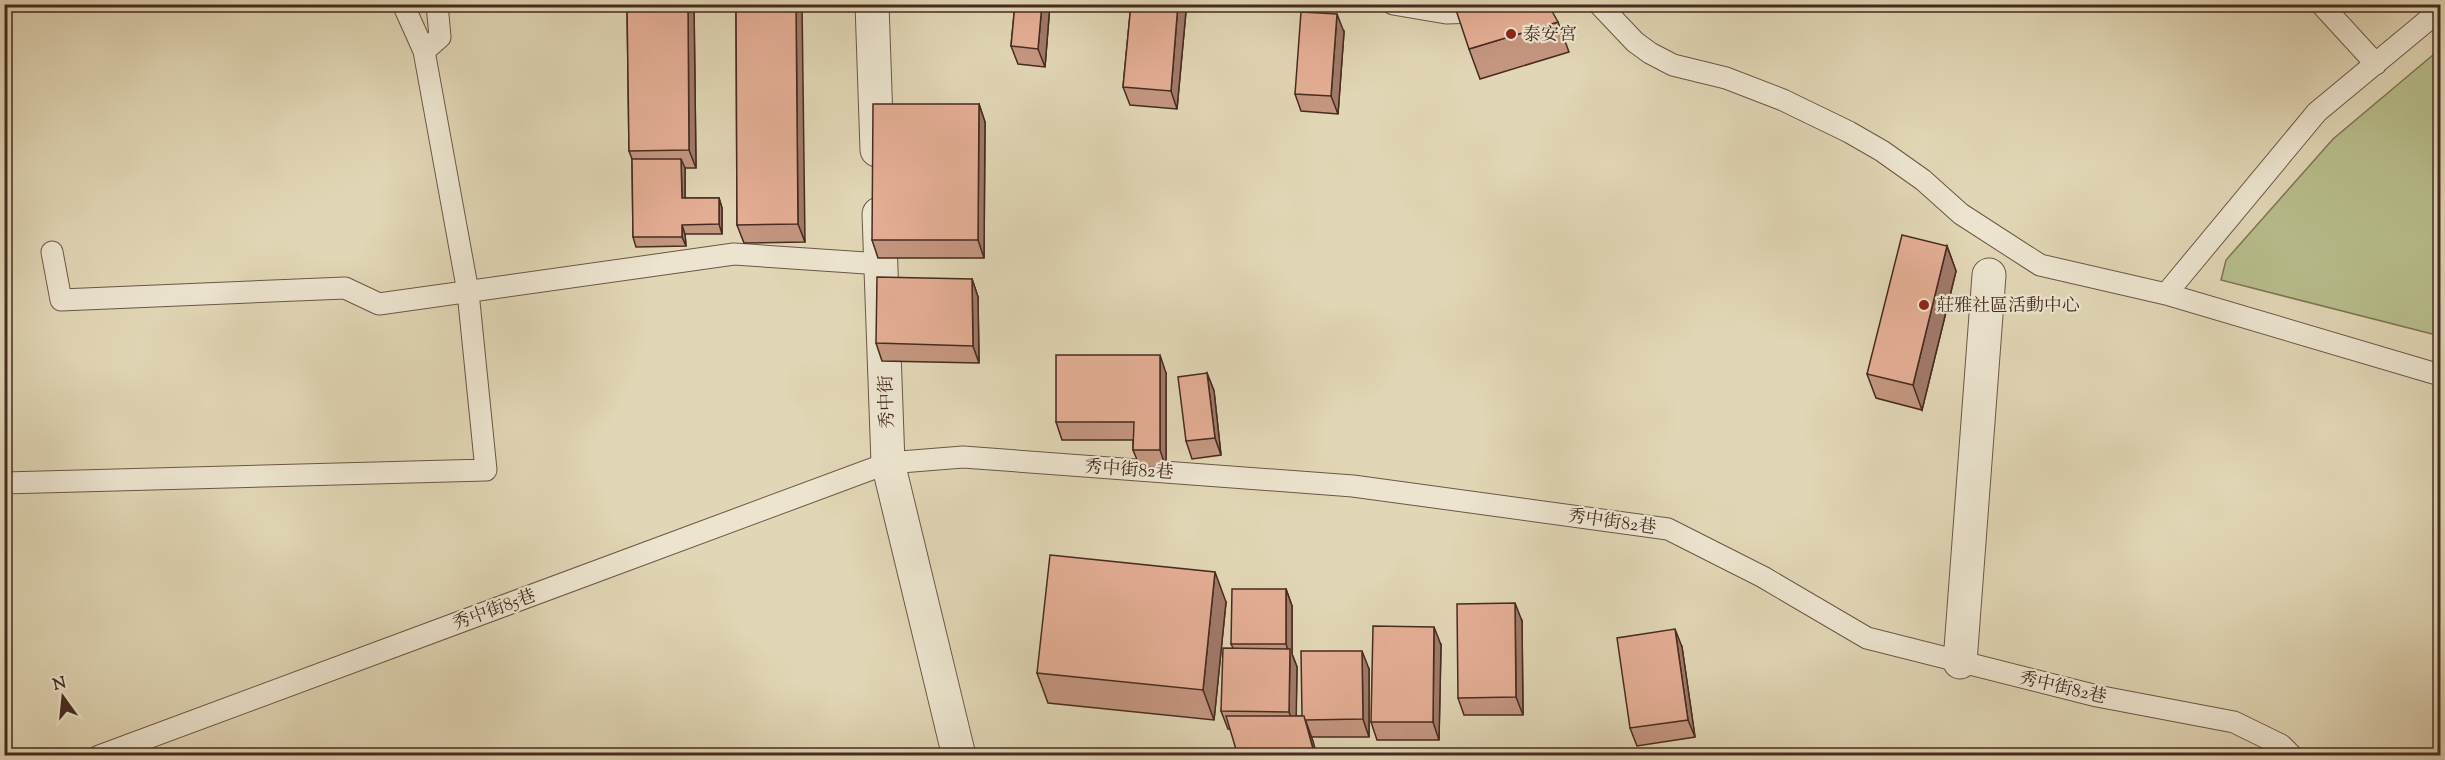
<svg xmlns="http://www.w3.org/2000/svg" width="2445" height="760" font-family="'Sorts Mill Goudy','Noto Serif TC',serif">
  <style>
    .green { fill: #b7bd8b; stroke: #7e7456; stroke-width: 1.5 }
    .lines { fill: none; stroke-linecap: round; stroke-linejoin: round }
    .service-casing { stroke: #6d5645; stroke-width: 23 }
    .minor-casing { stroke: #6d5645; stroke-width: 35 }
    .service { stroke: #ece4cf; stroke-width: 21 }
    .minor { stroke: #ece4cf; stroke-width: 33 }
    .wall { fill: #c49680; stroke: #462b20; stroke-width: 1.5 }
    .shaded-wall { fill: #a07a68; stroke: #462b20; stroke-width: 1.5 }
    .building { fill: #e4ae95; stroke: #462b20; stroke-width: 1.5 }
    .poi-dot { fill: #8f2418; stroke: #ece4cf; stroke-width: 2 }
    .labels { text-anchor: middle; stroke-width: 4.5; stroke-linejoin: round; paint-order: stroke }
    .poi-label { font-size: 18px; fill: #462b20; stroke: #ece4cf; text-anchor: start }
    .street-label { font-size: 18px; fill: #462b20; stroke: #ece4cf }
  </style>
  <rect width="100%" height="100%" fill="#e1d6b5"/>
  <filter id="stains"><feTurbulence type="fractalNoise" baseFrequency=".00333" numOctaves="4"/><feColorMatrix values="0 0 0 0 .2 0 0 0 0 .09 0 0 0 0 .02 0 0 0 .5 -.17"/></filter>
  <radialGradient id="worn" r=".72"><stop offset=".6" stop-color="#630" stop-opacity="0"/><stop offset="1" stop-color="#630" stop-opacity=".3"/></radialGradient>
  <path class="green" d="M2440 49V336L2221 280 2226 260 2333 139Z"/>
  <g class="lines">
    <g class="service-casing">
      <path id="service" d="M403 4 424 51
        M1393 4 1446 13 1479 12 1536 4
        M1599 4 1635 42 1650 53 1673 65 1726 78 1783 100 1849 132 1882 151 1923 180 1961 214 2040 265 2166 294 2440 375
        M2321 4 2376 64
        M52 252 61 300 345 288 379 304 734 254 881 264
        M2166 294 2317 112 2440 10
        M4 483 486 470 468 292 424 51 440 37 437 4
        M99 756 888 463 963 457 1353 486 1668 529 1763 577 1867 638 2097 696 2234 722 2281 745 2292 756"/>
    </g>
    <g class="minor-casing">
      <path id="minor" d="M872 4 877 150
        M879 214 888 463 959 756
        M1960 662 1989 275"/>
    </g>
    <use href="#service" class="service"/>
    <use href="#minor" class="minor"/>
  </g>
  <path class="wall" d="M627 4H694L696 168H685V198H719L722 208V234H685L686 246 636 247 633 237 632 159 629 151Z
    M736 4 805 242 744 243 737 225Z
    M1015 4H1050L1045 67 1018 64 1011 46Z
    M1131 4H1183L1186 11 1177 109 1130 105 1123 87Z
    M1558 22 1569 52 1480 79 1469 49Z
    M1344 32 1338 114 1301 111 1295 94Z
    M979 104 985 122 984 258H878L872 240Z
    M1947 246 1956 271 1922 410 1876 398 1867 374Z
    M972 279 978 297 979 363 882 361 876 343Z
    M1166 373V468L1140 467 1133 450V440H1062L1056 422Z
    M1207 373 1214 391 1221 455 1192 459 1186 441Z
    M1286 589 1292 606V654L1297 667 1296 716H1302L1369 669V737H1311L1228 729 1221 711 1233 648 1231 644Z
    M1226 602 1214 720 1048 703 1037 673Z
    M1522 621 1523 715H1464L1458 698Z
    M1441 645 1439 740H1377L1371 722Z
    M1682 647 1695 737 1637 746 1630 728Z"/>
  <path class="shaded-wall" d="M688 4H694L696 168 689 150Z
    M796 4H802L805 242 798 224Z
    M1042 4H1050L1045 67 1038 49Z
    M1178 4H1183L1186 11 1177 109 1171 91Z
    M1337 14 1344 32 1338 114 1331 96Z
    M979 104 985 122 984 258 978 240Z
    M681 159 685 168V208L682 198Z
    M719 198 722 208V234L719 224Z
    M682 225 685 234 686 246 682 237Z
    M1947 246 1956 271 1922 410 1913 385Z
    M972 279 978 297 979 363 973 346Z
    M1160 355 1166 373V468L1160 450Z
    M1207 373 1214 391 1221 455 1215 438Z
    M1215 572 1226 602 1214 720 1203 690Z
    M1286 589 1292 606V654L1297 667 1296 730 1289 712 1290 657 1286 644Z
    M1515 603 1522 621 1523 715 1516 697Z
    M1434 627 1441 645 1439 740 1433 722Z
    M1675 629 1682 647 1695 737 1688 720Z
    M1362 651 1369 669V737L1363 719Z
    M1304 716 1313 741 1317 756H1315Z"/>
  <path class="building" d="M627 4H688L689 150 629 151Z
    M736 4H796L798 224 737 225Z
    M1015 4H1042L1038 49 1011 46Z
    M1131 4H1178L1171 91 1123 87Z
    M1454 4H1548L1558 22 1469 49Z
    M1301 12 1337 14 1331 96 1295 94Z
    M873 104H979L978 240H872Z
    M632 159H681L682 198H719V224L682 225V237H633Z
    M1902 235 1947 246 1913 385 1867 374Z
    M877 277 972 279 973 346 876 343Z
    M1056 355H1160V450H1133L1134 422H1056Z
    M1207 373 1215 438 1186 441 1178 377Z
    M1050 555 1215 572 1203 690 1037 673Z
    M1232 589H1286V644H1231Z
    M1515 603 1516 697 1458 698 1457 604Z
    M1373 626 1434 627 1433 722H1371Z
    M1675 629 1688 720 1630 728 1617 638Z
    M1223 648 1290 649 1289 712 1221 711Z
    M1301 651H1362L1363 719 1305 720 1304 716H1302Z
    M1226 716H1304L1315 756H1238Z"/>
  <g class="poi-dot">
    <circle cx="1511" cy="34" r="6"/>
    <circle cx="1924" cy="305" r="6"/>
  </g>
  <g class="labels">
    <g class="poi-label">
      <text x="1523" y="40">泰安宮</text>
      <text x="1936" y="311">莊雅社區活動中心</text>
    </g>
    <g class="street-label">
      <text transform="translate(886 402) rotate(-92)" y="6">秀中街</text>
      <text transform="translate(1129 469) rotate(4)" y="6">秀中街82巷</text>
      <text transform="translate(1612 521) rotate(8)" y="6">秀中街82巷</text>
      <text transform="translate(494 609) rotate(-20)" y="6">秀中街85巷</text>
      <text transform="translate(2063 687) rotate(13)" y="6">秀中街82巷</text>
    </g>
  </g>
  <rect width="2445" height="760" fill="none" stroke="#e1d6b5" stroke-width="24"/>
  <rect x="6" y="6" width="2433" height="748" fill="none" stroke="#462b20" stroke-width="3"/>
  <rect x="12" y="12" width="2421" height="736" fill="none" stroke="#462b20" stroke-width="1.5"/>
  <g transform="translate(63 697) rotate(345)" stroke="#ece4cf" stroke-width="4.5" paint-order="stroke">
  <path d="M0-4.5L10 22L0 15L-10 22Z" fill="#462b20"/>
  <text y="-9" font-size="16" font-weight="bold" text-anchor="middle" fill="#462b20">N</text>
  </g>
  <rect width="100%" height="100%" filter="url(#stains)"/>
  <rect width="100%" height="100%" fill="url(#worn)"/>
</svg>
